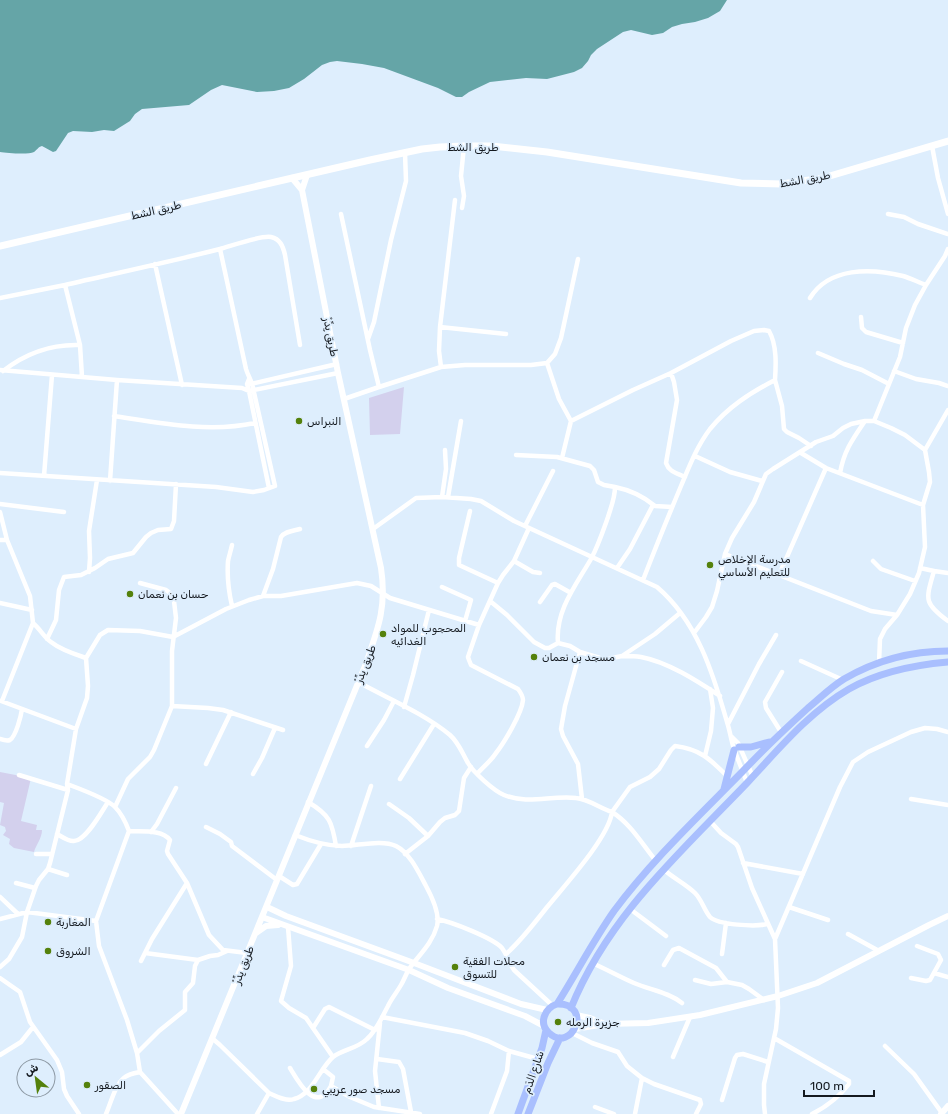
<svg xmlns="http://www.w3.org/2000/svg" width="948" height="1114" font-family="Rubik,'Noto Naskh Arabic',sans-serif">
  <style>
    .green { fill: #d3d0ed }
    .water { fill: #65a5a7 }
    .lines { fill: none; stroke-linecap: round; stroke-linejoin: round }
    .minor { stroke: #fff; stroke-width: 4.5 }
    .tertiary { stroke: #fff; stroke-width: 6 }
    .secondary { stroke: #fff; stroke-width: 7 }
    .primary { stroke: #a9bffe; stroke-width: 7 }
    .poi-dot { fill: #54810c; stroke: #deeefd; stroke-width: 1.5 }
    .labels { text-anchor: middle; stroke-width: 3.5; stroke-linejoin: round; paint-order: stroke }
    .street-label { font-size: 11px; fill: #14191f; stroke: #deeefd }
    .poi-label { font-size: 11px; fill: #14191f; stroke: #deeefd; text-anchor: start }
  </style>
  <rect width="100%" height="100%" fill="#deeefd"/>
  <path class="green" d="M404 387 400 434 370 435 369 398Z
    M0 772 31 778 21 821 37 825 36 830H42C42 838 36 845 34 852L14 848 9 844 10 839 3 835 6 831 5 827 0 825 4 803 0 802Z"/>
  <path class="water" d="M0 0H727L720 11 708 18 695 22 682 24 672 27 663 33 652 35 631 30 623 32 597 49 591 55 588 61 582 68 574 72 547 79 526 78 490 82 469 92 462 97H456L438 88 384 68 362 64 337 61 330 62 322 65 304 79 289 88 274 91 257 92 222 85 211 90 189 105 142 109 135 114 130 121 114 131 104 130 92 132 73 131 68 133 56 151 53 152 42 146C38 147 37 150 34 152 28 155 7 153 0 152Z"/>
  <g class="lines">
    <path class="minor" d="M932 146 938 178 948 214
      M462 208 464 196 461 176 464 146
      M341 214 370 350 379 387
      M888 214 904 217 918 224 948 234
      M155 264 182 385
      M65 285C117 273 169 262 220 249 231 246 261 235 271 237 280 239 283 246 285 255L300 345
      M0 298 65 285 80 345 82 377
      M810 298C829 267 871 268 903 276 910 278 918 282 926 285
      M861 317 862 328 866 332 903 343
      M440 327 506 334
      M368 339 374 322 391 240 406 181 405 153
      M818 353 844 364 862 370 889 384
      M547 363 559 399 571 421 562 458
      M441 367 439 351 440 327 455 200
      M0 370 117 380 242 388 249 391 338 373
      M3 371C26 353 52 344 80 345
      M894 371 916 379 939 383 948 386
      M671 373 674 382 677 400 666 463C669 472 677 473 685 477
      M249 379 247 384 249 391 269 488
      M775 380 782 406 784 429 787 432 799 438 811 446
      M251 384 337 364
      M344 399 379 387 441 367 465 365H531L547 363 555 354 561 338 578 259
      M114 416C160 423 209 433 255 423
      M571 421 633 390 671 373 731 341 754 331 764 330 769 331C777 345 776 365 775 380 750 393 728 407 710 429 697 446 689 467 681 486 668 517 655 549 643 580
      M874 421 900 357 906 328 915 305 926 285 945 256 948 249
      M925 450 948 410
      M695 456 730 472 762 481
      M826 468 923 505
      M0 473 216 487 253 492 264 490 275 486 253 388C252 381 248 376 246 369L220 249
      M840 473C844 451 852 440 865 421
      M44 476 52 375
      M110 481 117 380
      M615 487C630 490 643 496 655 506L672 507
      M442 497 446 469 445 450
      M448 497 461 421
      M0 504 64 512
      M470 511 459 558V565L498 583
      M0 512 7 540 30 596 33 623 2 701
      M525 526 553 471
      M373 529 416 498 442 497 471 499 481 501 514 521 657 587C697 621 713 673 727 722 730 731 731 740 734 749 738 760 743 771 747 783
      M0 540H7
      M232 545C231 550 229 556 228 561 227 575 229 593 232 606
      M725 554 871 611 897 615
      M514 561 533 572 540 573
      M873 561 881 569 915 581
      M617 568 630 549 653 505
      M920 568 934 571 948 573
      M934 571C926 599 923 603 948 621
      M89 572 90 558 89 531 97 480
      M779 575 826 468 801 453
      M442 587 471 600 465 621
      M263 596 273 569 281 537C285 531 293 531 300 529
      M490 601 507 615 534 642 545 648H549L558 643C555 611 576 585 591 559 598 546 603 531 608 517 611 507 615 498 615 487L604 485 598 482 594 470 590 466 557 457 516 455
      M540 602 552 585 555 584 571 593
      M0 603 32 610
      M33 623C40 629 44 637 51 642 61 650 74 654 86 658
      M694 633 706 617 712 607 717 591 725 554 732 538 754 502 766 474 773 469 816 442 833 436 843 428 851 424 865 421H874L891 428 905 435 925 450 929 472 930 482 923 505 925 547 919 573 910 594 897 615 885 629 880 639 879 663
      M47 639 56 620 59 590 64 577 81 575 95 568 108 559 133 553 146 537 151 533 158 530 171 529 174 521 176 484
      M558 643 570 646 580 652 600 658 607 659 622 656 655 634 680 613
      M580 652 565 706 561 729 563 736 578 764 582 799
      M622 656C628 656 635 656 641 657 668 662 697 681 720 696
      M801 661 843 680
      M358 682C387 698 425 714 450 735 459 743 462 753 468 763 473 772 494 791 504 795 528 805 551 795 576 798 588 799 600 808 612 812 609 837 565 885 548 906 535 922 522 940 506 954
      M1 701 76 729
      M172 706 208 708 223 710 283 730
      M404 707 413 675 429 610
      M728 724 759 664 776 635
      M781 732 766 708 765 702 782 672
      M732 737 738 743 753 777
      M0 739C3 740 7 741 10 740 16 736 21 716 22 709
      M367 746 384 720 394 701
      M705 756 711 731 713 708 710 689
      M206 764 231 712
      M253 774 262 758 275 728
      M477 774C483 767 491 761 496 753 504 743 522 713 523 700 523 696 521 693 518 689L471 665 469 660 468 657 479 625 498 583 503 575 514 561 529 528
      M19 775 68 790
      M400 779 434 724
      M911 799 948 805
      M308 802C330 815 332 822 336 846
      M389 804 409 818 428 836
      M115 807 128 779 150 757 154 750 172 706V651L176 618 174 601 170 593 166 590 140 583
      M710 821 721 833 736 844 738 847 752 888 775 939 778 1008 776 1029 764 1084V1105L765 1114
      M206 827 220 834 231 842 232 846 277 880
      M151 832 157 824 176 788
      M57 834C61 836 69 842 74 841 86 841 102 811 108 802
      M351 846 371 786
      M36 854H52
      M405 854 428 836 440 822 445 818 455 815 459 811 464 778 471 767
      M656 861C642 844 631 824 612 812L630 787 650 777 659 769 671 750 675 746C700 749 710 759 727 776
      M743 863 803 874
      M48 869 67 875
      M663 869C673 878 686 884 695 893 702 900 704 910 710 917 718 925 756 927 767 924
      M279 876 293 885 297 884 321 844
      M16 883 35 888
      M0 897 18 914
      M789 907 828 920
      M630 909 666 936
      M0 919 27 912 96 921 129 831
      M437 919C452 922 493 938 502 948 507 955 509 963 514 970L553 1006
      M96 921 99 946 127 1020 137 1053 140 1072 178 1114
      M288 927 291 966 281 1001 289 1008 306 1018 333 1057
      M848 934 879 951
      M775 939 840 787 853 762 868 752 911 732 925 728 937 729 948 732
      M145 953 198 960 210 956 218 955 227 951
      M247 953 223 950 209 935 187 883 168 854 167 851 170 840C162 829 141 832 129 831 126 823 122 814 115 807 106 798 80 789 67 784L76 729 87 698 88 686 86 658 100 635 108 630 140 631 173 637 226 609 249 600 263 596H281L357 583 371 586 390 598 479 625
      M722 954 726 923
      M141 961 152 939 187 883
      M592 963C606 969 620 977 634 983 650 990 668 992 682 1003
      M664 965 673 950 679 948 716 968 727 982
      M0 967 9 959 22 937 27 912 36 886 39 880 48 869 50 863 68 790 67 784
      M934 973 948 977
      M0 978 20 992 30 1022 57 1060 62 1072 64 1089 67 1096 79 1114
      M911 978 926 981 930 980 941 960 938 954 917 946
      M695 980 711 984 727 982 742 985 749 989 764 1000
      M382 1017 465 1033 488 1041 509 1051 538 1059
      M313 1028 325 1009 329 1007 375 1030
      M572 1033 592 1043 618 1052 627 1066 642 1078 654 1084 700 1100 701 1104 696 1114
      M774 1038 849 1081V1084C839 1097 826 1107 812 1114
      M213 1039 220 1045 269 1093 257 1114
      M885 1046 914 1074 942 1113
      M137 1053 159 1031 185 1010V992L193 983 195 966 198 960
      M0 1055 21 1042 33 1027
      M673 1057 690 1017
      M377 1059 399 1062 403 1069 411 1112
      M290 1068C299 1083 316 1114 331 1086L350 1097 374 1107 420 1114
      M323 1069 333 1077 331 1086
      M269 1093C276 1096 286 1102 294 1099 313 1094 319 1069 333 1057 343 1049 357 1049 367 1039 377 1030 382 1017 388 1006 391 999 397 992 401 985 404 980 406 974 409 969 419 955 432 944 437 926 440 914 432 897 426 886 419 873 410 853 396 846 382 839 357 846 342 846 325 846 310 841 295 835
      M722 1100 735 1058 737 1055 743 1054 768 1062
      M595 1107 614 1114
      M379 1108 375 1071 380 1023
      M106 1114C111 1103 115 1084 125 1077 129 1074 135 1073 140 1072
      M491 1114 507 1071 509 1051
      M635 1114 642 1078"/>
    <path class="tertiary" d="M302 190 307 175
      M267 907 286 916 414 963 521 1004 547 1010
      M262 917 409 970 448 988 525 1016 544 1026
      M256 933 266 926 278 925
      M576 1015 590 1018 605 1024 648 1023 700 1015 778 996 817 983 929 925 948 916
      M575 1029 605 1024
      M181 1114 365 666C378 629 387 607 381 568L338 373 302 190 292 178
      M941 1114 948 1106"/>
    <path class="secondary" d="M0 246 370 160 422 149 440 147 464 146H492L547 152 741 183 782 184 823 178 948 141"/>
    <path class="primary" d="M739 747H751L769 742
      M724 789 734 750
      M557 1004C594 1003 572 1054 549 1033 538 1023 545 1008 557 1004 576 974 593 941 614 911 652 860 699 816 743 771 764 749 786 728 808 708 820 698 831 687 844 679 875 661 912 651 948 651
      M571 1008C608 916 680 853 747 783 778 750 809 712 849 689 879 672 914 665 948 662
      M518 1114 542 1048 546 1030
      M528 1114 548 1063 560 1038"/>
  </g>
  <g class="poi-dot">
    <circle cx="299" cy="421" r="4"/>
    <circle cx="710" cy="565" r="4"/>
    <circle cx="130" cy="594" r="4"/>
    <circle cx="383" cy="634" r="4"/>
    <circle cx="534" cy="657" r="4"/>
    <circle cx="48" cy="922" r="4"/>
    <circle cx="48" cy="951" r="4"/>
    <circle cx="455" cy="967" r="4"/>
    <circle cx="558" cy="1022" r="4"/>
    <circle cx="87" cy="1085" r="4"/>
    <circle cx="314" cy="1089" r="4"/>
  </g>
  <g class="labels">
    <g class="street-label">
      <text x="473" y="151">طريق الشط</text>
      <text transform="translate(805 179) rotate(-10)" y="4">طريق الشط</text>
      <text transform="translate(156 210) rotate(-13)" y="4">طريق الشط</text>
      <text transform="translate(331 337) rotate(79)" y="4">طريق يِدِّرْ</text>
      <text transform="translate(365 664) rotate(-69)" y="4">طريق يِدِّرْ</text>
      <text transform="translate(243 965) rotate(-69)" y="4">طريق يِدِّرْ</text>
      <text transform="translate(533 1072) rotate(-71)" y="4">شارع الدَم</text>
    </g>
    <g class="poi-label">
      <text x="307" y="425">النبراس</text>
      <text x="718" y="563">مدرسة الإخلاص<tspan x="718" dy="13">للتعليم الأساسي</tspan></text>
      <text x="138" y="598">حسان بن نعمان</text>
      <text x="391" y="632">المحجوب للمواد<tspan x="391" dy="13">الغدائيه</tspan></text>
      <text x="542" y="661">مسجد بن نعمان</text>
      <text x="56" y="926">المغاربة</text>
      <text x="56" y="955">الشروق</text>
      <text x="463" y="965">محلات الفقية<tspan x="463" dy="13">للتسوق</tspan></text>
      <text x="566" y="1026">جزيرة الرمله</text>
      <text x="95" y="1089">الصقور</text>
      <text x="322" y="1093">مسجد صور عريبي</text>
    </g>
  </g>
  <g transform="translate(36 1078) rotate(331)"><circle r="19" fill="#deeefd" stroke="#8d99a4"/>
  <path d="M0-3L7 15L0 10L-7 15Z" fill="#54810c"/>
  <text y="-6" font-size="11" font-weight="bold" text-anchor="middle" fill="#14191f">ش</text>
  </g>
  <path d="M804 1090v6h70v-6" fill="none" stroke="#14191f" stroke-width="2"/>
  <text x="810" y="1090" font-size="12" fill="#14191f" stroke="#deeefd" stroke-width="3" paint-order="stroke">100 m</text>
</svg>
